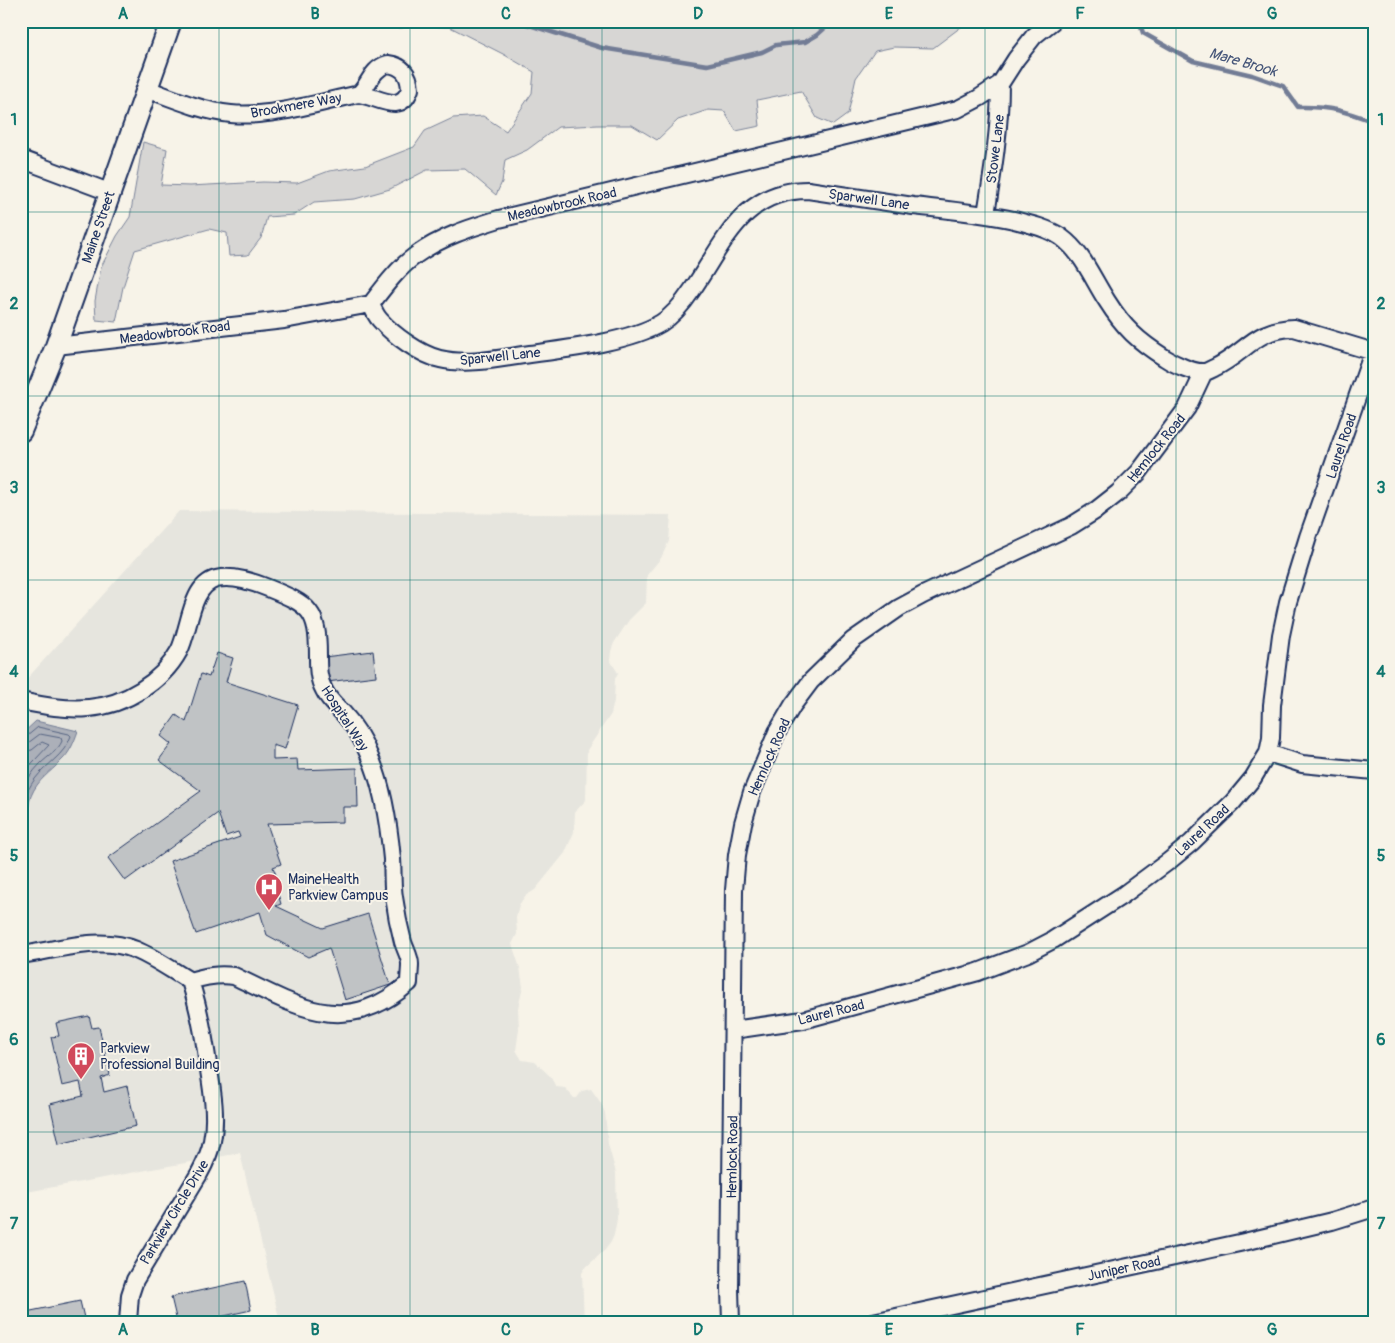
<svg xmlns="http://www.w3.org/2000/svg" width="1395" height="1343" font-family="Pangolin,sans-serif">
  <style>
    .built { fill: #e6e5de }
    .green { fill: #d7d6d4; stroke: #798299 }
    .water { fill: #acb0b9; stroke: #727c95 }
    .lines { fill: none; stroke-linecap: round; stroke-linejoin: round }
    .shore { stroke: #556382; stroke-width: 1 }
    .stream { stroke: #727c95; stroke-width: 4.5 }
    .building { fill: #c0c3c5; stroke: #1b2f5e }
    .minor-casing { stroke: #1b2f5e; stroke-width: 20 }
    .tertiary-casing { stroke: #1b2f5e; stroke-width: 24 }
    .minor { stroke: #f7f3e8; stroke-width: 16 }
    .tertiary { stroke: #f7f3e8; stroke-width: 20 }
    .grid { fill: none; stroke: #0f766e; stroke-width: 1; stroke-opacity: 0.55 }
    .labels { text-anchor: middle; stroke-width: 4; stroke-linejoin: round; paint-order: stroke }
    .street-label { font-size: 14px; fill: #1b2f5e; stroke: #f7f3e8 }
    .poi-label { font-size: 14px; fill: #1b2f5e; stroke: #f7f3e8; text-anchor: start }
    .water-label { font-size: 15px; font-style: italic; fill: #465679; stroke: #f7f3e8 }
    .neatline { fill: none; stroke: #0f766e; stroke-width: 2 }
    .grid-label { font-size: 16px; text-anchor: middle; font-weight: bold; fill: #0f766e }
  </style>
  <rect width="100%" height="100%" fill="#f7f3e8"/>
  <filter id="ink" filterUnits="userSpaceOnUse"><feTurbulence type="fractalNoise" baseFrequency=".02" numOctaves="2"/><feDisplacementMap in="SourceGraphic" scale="10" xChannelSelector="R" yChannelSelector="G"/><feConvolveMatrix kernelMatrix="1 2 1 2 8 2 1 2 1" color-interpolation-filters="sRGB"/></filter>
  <g filter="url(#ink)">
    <path class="built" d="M179 511 671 515 669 541 661 558 647 575 646 603 629 620 614 643 611 651 610 660 618 673 615 678 614 701 611 714 587 750 586 800 575 812 574 832 565 853 535 890 525 896 519 905 516 917 517 934 512 944 520 968 523 987 518 1008 519 1029 516 1050 522 1060 535 1062 550 1076 556 1087 565 1088 574 1098H577L582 1091 591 1089 601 1103 605 1113 608 1144 616 1173 617 1219 614 1235 611 1242 605 1250 585 1268 582 1273 584 1322H280L240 1153 21 1193V678L24 682Z"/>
    <path class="green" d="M388 21H969L933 48 894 47 875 51 856 78 848 114 833 125 817 118 801 91 757 100 760 126 736 131 724 111 708 110 678 120 657 140 632 125H598L558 127 527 150 505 160 502 182 496 195 465 169 427 170 390 189 355 199 314 202 294 215 267 217 261 238 248 255 229 256 227 233 209 229 135 250 123 287 116 322 96 320 95 301 101 267 117 236 130 217 143 142 167 149 161 185 190 186 263 182 297 183 329 171 365 166 414 147 425 131 453 118 483 116 506 131 532 93 534 72 503 54 450 27 418 26 400 28Z"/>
    <path class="water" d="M36 721 78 731C74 742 70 753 61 761 50 773 38 779 31 796 27 807 30 815 21 825V735Z"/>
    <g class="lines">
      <path class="shore" d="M21 738 26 737 38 727 69 734 71 736C64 756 47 763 35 779 32 783 27 791 26 796 24 803 25 809 21 816
        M21 745 28 743 40 734 61 738 62 741C58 751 48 756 40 764 32 772 27 781 21 791
        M21 752 32 750 42 742 49 745 21 775"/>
      <path class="stream" d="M517 21 602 48 707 65 762 52 776 45 805 42 817 35 826 27 828 21
        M1139 21 1143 33 1193 61 1252 75 1283 86 1298 107C1328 106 1346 111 1374 122"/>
    </g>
    <path class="building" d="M373 651 376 676 327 682 324 657Z
      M217 653 233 658 226 682 298 705 285 749 273 745V760L297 759 298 770 357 768 358 807H343V822L267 824 281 864 273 867 279 883 275 884 281 904 276 906 323 928 368 914 390 985 345 1000 329 948 308 957 267 935 260 912 196 934 170 861 240 837 238 832 226 836 218 813 125 881 108 858 201 791 159 760 171 744 161 736 176 715 186 722 201 674 209 677Z
      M89 1016 92 1028 99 1027 110 1075 101 1078 104 1092 127 1086 136 1126 59 1144 50 1104 83 1096 80 1082 62 1086 51 1037 59 1036 56 1023Z
      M245 1281 251 1310 197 1322H177L171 1297Z
      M80 1301 85 1322H21V1313Z"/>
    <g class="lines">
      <g class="minor-casing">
        <path id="minor" d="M388 64C403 66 409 74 410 89 401 116 377 96 359 94 370 84 371 69 388 64Z
          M147 89C174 99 202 111 231 114 270 118 320 102 359 94
          M21 159 109 192
          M986 214C993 171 1000 128 1000 84
          M371 304C373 309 376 316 380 320 393 335 421 355 440 359 468 366 501 358 530 354 567 349 629 342 661 323 674 315 684 302 692 290 724 244 742 190 808 190 843 195 878 201 913 206 948 210 981 213 1014 220 1030 224 1047 228 1061 237 1083 253 1092 278 1107 301 1124 328 1138 341 1165 358 1174 364 1194 373 1204 372 1207 372 1212 369 1214 368 1246 353 1254 329 1294 328L1374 352
          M56 346 284 320 371 304C384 287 398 268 416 255 441 237 470 228 499 219L958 109 979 98 1000 84 1016 59 1034 36 1053 21
          M21 701C44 706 66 710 89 708 125 705 162 682 179 651 190 630 190 586 216 579 233 575 253 582 268 588 310 605 318 610 318 656 318 668 318 679 324 690 328 699 336 706 343 713 354 725 363 740 369 755 383 785 389 827 392 859 393 872 392 885 394 897 396 912 399 927 403 942 405 949 410 957 410 964 410 970 409 977 409 983 345 1038 299 1007 234 976 218 974 206 976 190 981
          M1268 753 1302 764 1374 771
          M21 955C58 950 100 935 136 950 155 958 173 971 190 981 199 1008 204 1036 208 1064 212 1089 217 1117 212 1141 210 1153 205 1163 199 1174L135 1280 130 1295 128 1322
          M733 1030 803 1020 978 972 1028 953 1053 940 1123 895 1169 861 1191 843 1233 802 1253 778 1268 753 1271 738 1272 705 1281 635 1288 602 1308 537 1373 352
          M731 1322 730 1289 734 890 737 855 743 823 752 792 777 732 793 705 811 681 853 640 899 608 923 595 1071 526 1095 511 1118 493 1139 472 1187 408 1204 372
          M873 1322 1244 1242 1332 1221 1374 1208"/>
      </g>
      <g class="tertiary-casing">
        <path id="tertiary" d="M21 431 56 346 171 21"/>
      </g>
      <use href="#minor" class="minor"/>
      <use href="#tertiary" class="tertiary"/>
    </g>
  </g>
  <path class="grid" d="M219 21V1322M410 21V1322M602 21V1322M793 21V1322M985 21V1322M1176 21V1322M21 212H1374M21 396H1374M21 580H1374M21 764H1374M21 948H1374M21 1132H1374"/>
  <defs>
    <g id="hospital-pin" transform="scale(1.4375)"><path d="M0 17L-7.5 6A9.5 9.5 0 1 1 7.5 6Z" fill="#d1495b" stroke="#f7f3e8"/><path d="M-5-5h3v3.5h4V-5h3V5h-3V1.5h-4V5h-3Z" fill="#fff"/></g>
    <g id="building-pin" transform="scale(1.4375)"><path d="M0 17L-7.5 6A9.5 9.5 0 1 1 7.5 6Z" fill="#d1495b" stroke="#f7f3e8"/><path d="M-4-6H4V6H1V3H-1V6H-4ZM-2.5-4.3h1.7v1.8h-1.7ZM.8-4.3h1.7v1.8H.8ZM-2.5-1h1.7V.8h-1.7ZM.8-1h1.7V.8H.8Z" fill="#fff"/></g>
  </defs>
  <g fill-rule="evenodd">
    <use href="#hospital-pin" x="269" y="887"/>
    <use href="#building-pin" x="81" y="1056"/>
  </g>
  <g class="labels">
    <g class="street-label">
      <text transform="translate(296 105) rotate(-10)" y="5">Brookmere Way</text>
      <text transform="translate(995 149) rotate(-83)" y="5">Stowe Lane</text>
      <text transform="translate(869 199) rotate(8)" y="5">Sparwell Lane</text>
      <text transform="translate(562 204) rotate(-13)" y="5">Meadowbrook Road</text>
      <text transform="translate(98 227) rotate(-71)" y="5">Maine Street</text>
      <text transform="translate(175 332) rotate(-7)" y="5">Meadowbrook Road</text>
      <text transform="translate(500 356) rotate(-6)" y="5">Sparwell Lane</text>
      <text transform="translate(1341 446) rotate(-71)" y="5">Laurel Road</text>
      <text transform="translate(1156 448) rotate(-51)" y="5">Hemlock Road</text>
      <text transform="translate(345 718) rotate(57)" y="5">Hospital Way</text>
      <text transform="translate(769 757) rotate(-66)" y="5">Hemlock Road</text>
      <text transform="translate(1202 830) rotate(-43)" y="5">Laurel Road</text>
      <text transform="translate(831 1012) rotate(-14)" y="5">Laurel Road</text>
      <text transform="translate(732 1157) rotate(-89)" y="5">Hemlock Road</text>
      <text transform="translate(174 1212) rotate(-59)" y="5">Parkview Circle Drive</text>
      <text transform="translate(1124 1268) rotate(-12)" y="5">Juniper Road</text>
    </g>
    <g class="poi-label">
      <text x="288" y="884">MaineHealth<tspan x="288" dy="16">Parkview Campus</tspan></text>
      <text x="100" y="1053">Parkview<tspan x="100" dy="16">Professional Building</tspan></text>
    </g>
    <g class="water-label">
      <text transform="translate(1243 62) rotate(16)" y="5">Mare Brook</text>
    </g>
  </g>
  <rect width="1395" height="1343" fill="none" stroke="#f7f3e8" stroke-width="55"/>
  <rect x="28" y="28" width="1340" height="1288" class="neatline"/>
  <g class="grid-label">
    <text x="123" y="19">A</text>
    <text x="315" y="19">B</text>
    <text x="506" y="19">C</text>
    <text x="698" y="19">D</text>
    <text x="889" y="19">E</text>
    <text x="1080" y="19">F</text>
    <text x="1272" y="19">G</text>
    <text x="14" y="125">1</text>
    <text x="1381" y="125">1</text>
    <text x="14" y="309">2</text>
    <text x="1381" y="309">2</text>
    <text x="14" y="493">3</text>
    <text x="1381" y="493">3</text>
    <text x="14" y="677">4</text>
    <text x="1381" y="677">4</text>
    <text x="14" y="861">5</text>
    <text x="1381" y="861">5</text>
    <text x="14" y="1045">6</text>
    <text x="1381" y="1045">6</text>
    <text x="14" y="1229">7</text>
    <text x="1381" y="1229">7</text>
    <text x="123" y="1335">A</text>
    <text x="315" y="1335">B</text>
    <text x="506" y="1335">C</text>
    <text x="698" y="1335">D</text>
    <text x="889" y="1335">E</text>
    <text x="1080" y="1335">F</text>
    <text x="1272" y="1335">G</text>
  </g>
</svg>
